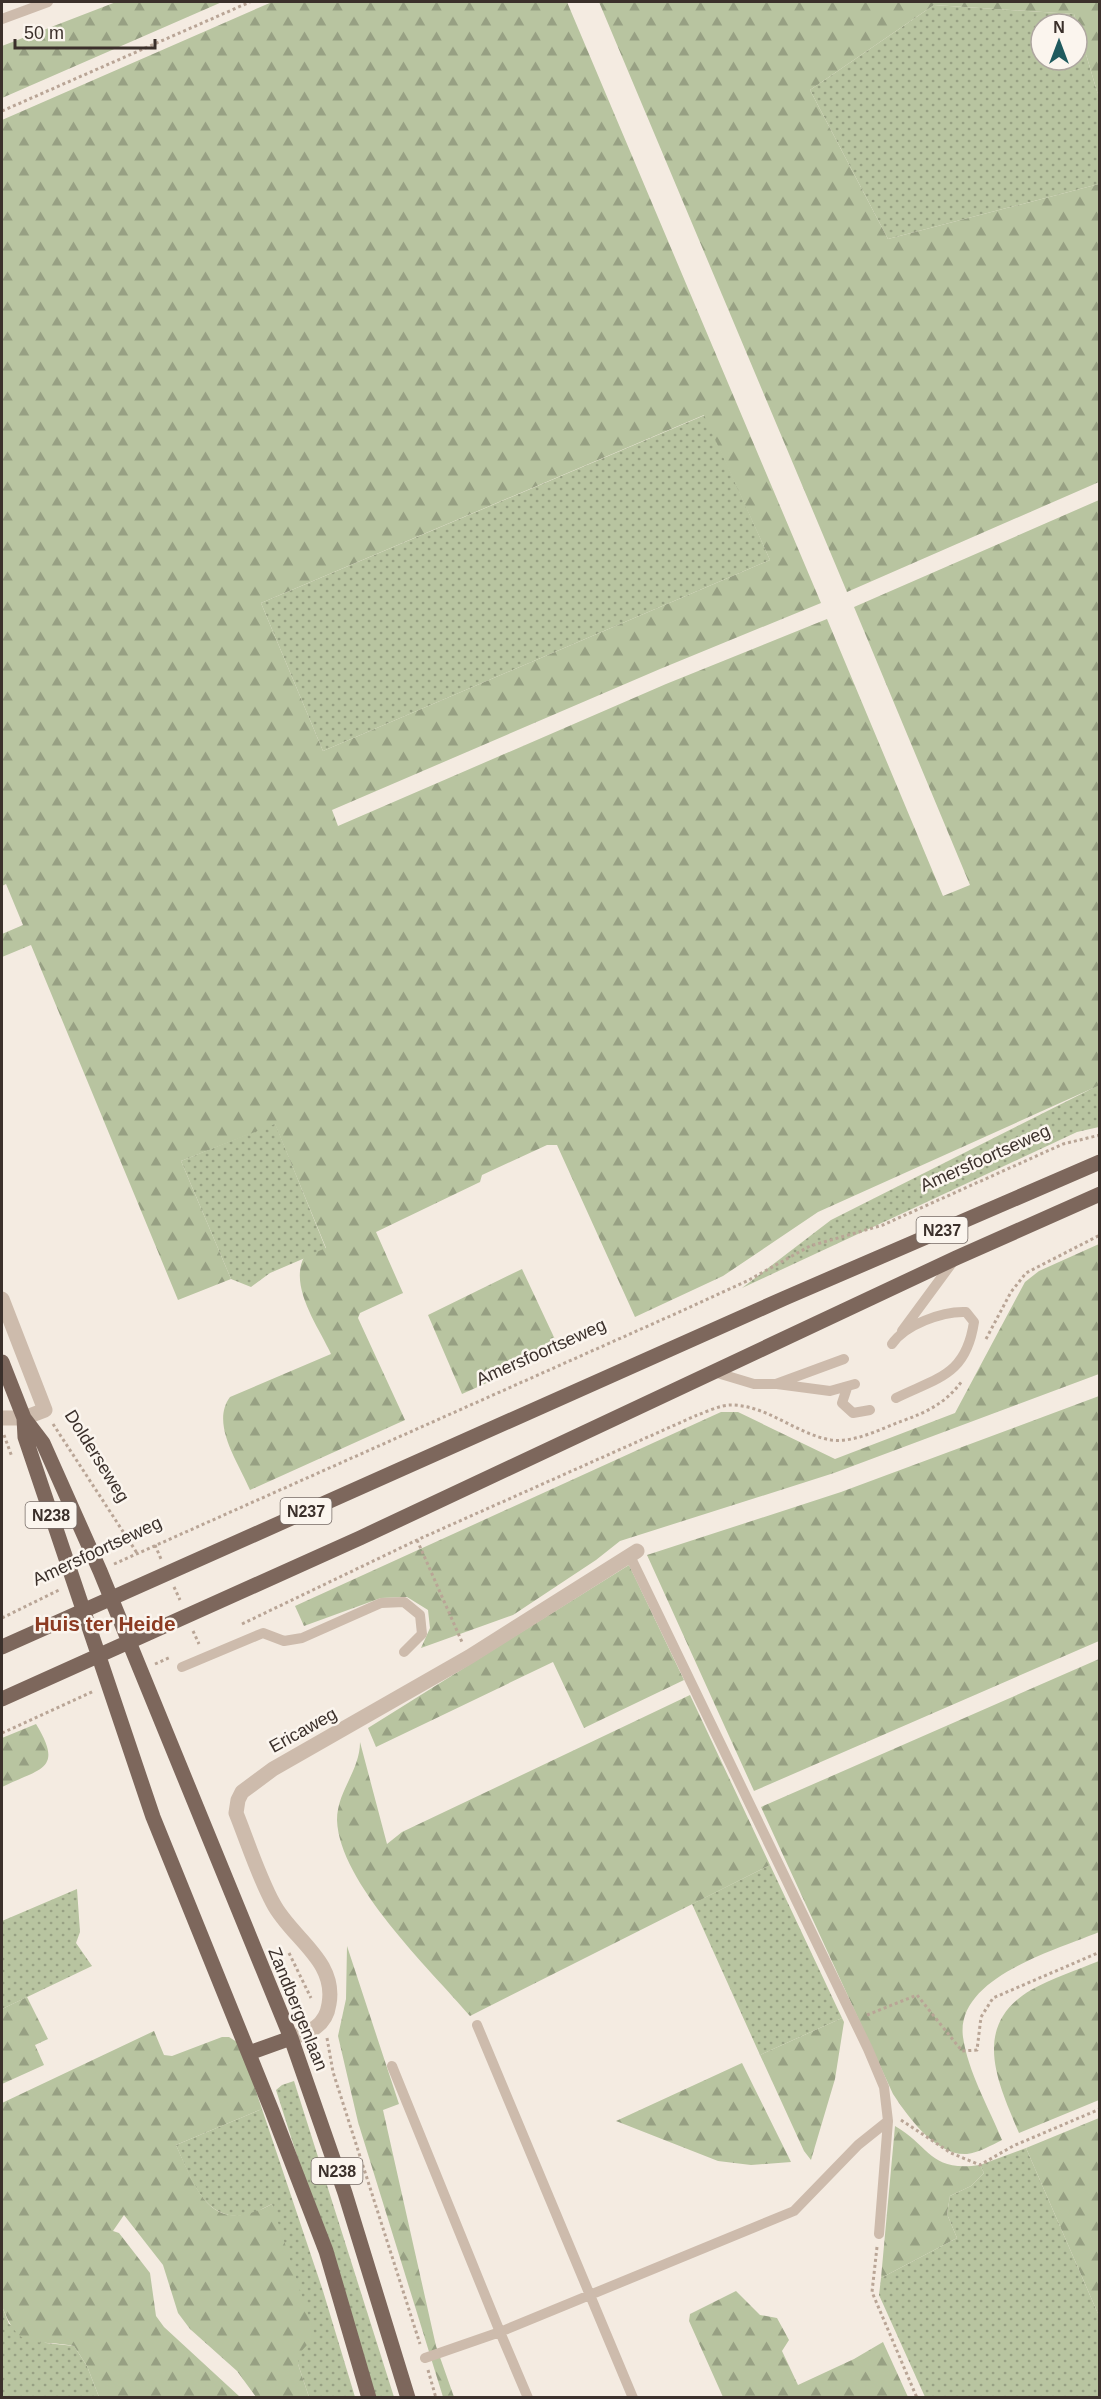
<svg xmlns="http://www.w3.org/2000/svg" width="1101" height="2399" font-family="Helvetica,sans-serif">
  <style>
    .grass { fill: url(#grass-dots); fill-rule: evenodd }
    .forest { fill: url(#forest-firs); fill-rule: evenodd }
    .lines { fill: none; stroke-linecap: round; stroke-linejoin: round }
    .path { stroke: #b9a596; stroke-width: 3; stroke-dasharray: 3 3; stroke-linecap: butt }
    .lane { stroke: #cdbbac; stroke-width: 10 }
    .street { stroke: #cdbbac; stroke-width: 15 }
    .primary { stroke: #7d675c; stroke-width: 15 }
    .labels { text-anchor: middle; stroke-width: 5; stroke-linejoin: round; paint-order: stroke }
    .shield { fill: #fbf5ee; stroke: #756b66; stroke-width: 1.5 }
    .shield-label { font-size: 16px; font-weight: bold; fill: #3b302b }
    .street-label { font-size: 18px; fill: #3b302b; stroke: #fbf5ee }
    .quarter-label { font-size: 21px; font-weight: bold; fill: #8c3b22; stroke: #fbf5ee }
  </style>
  <defs>
    <pattern id="grass-dots" width="8" height="8" patternUnits="userSpaceOnUse" patternTransform="scale(1.5)"><rect width="8" height="8" fill="#b8c4a0"/><path d="M2 2h.1M6 6h.1" fill="none" stroke="#97a083" stroke-width="1.8" stroke-linecap="round"/></pattern>
    <pattern id="forest-firs" width="22" height="20" patternUnits="userSpaceOnUse" patternTransform="scale(1.5)"><rect width="22" height="20" fill="#b8c4a0"/><path d="M5 1l3.5 6h-7zM16 11l3.5 6h-7z" fill="#97a083"/></pattern>
  </defs>
  <rect width="100%" height="100%" fill="#f4ebe1"/>
  <path class="grass" d="M934 5 1074 14 1099 98V184L888 239 810 90ZM1041 24H1077V60H1041Z
    M705 415 770 560 323 751 261 603Z
    M1099 1085V1127L1077 1132 742 1288 831 1220Z
    M275 1123 326 1249 270 1273 251 1287 231 1279 181 1161Z
    M770 1865 842 2018 760 2055 692 1904Z
    M77 1889 80 1932 76 1943 92 1966 2 2009V1921Z
    M294 2081 394 2397H374L276 2090 282 2085Z
    M262 2109 323 2291 355 2397H309L298 2364 272 2204C265 2207 258 2212 251 2214 205 2226 191 2178 176 2145Z
    M1026 2148 1099 2316V2397H925L879 2295 881 2278 957 2238 947 2214 950 2196 971 2186 984 2173 980 2165Z
    M2 2306 9 2324 46 2343 74 2346 87 2366 99 2397H2Z"/>
  <path class="forest" d="M116 2H222L2 98V46Z
    M272 2H567L821 603 660 669 332 810 338 826 666 684 827 619 943 896 970 885 854 607 1099 500 1100 1085 818 1212 723 1276 635 1317 557 1145H547L482 1175 480 1182 376 1232 403 1293 360 1313 358 1318 405 1420 250 1490C239 1463 210 1424 230 1397L331 1354C318 1326 289 1287 304 1257L326 1248 275 1124 181 1161 231 1279 178 1300 31 945 2 957V934L23 925 6 884 2 886V120ZM704 415 770 560 323 751 261 603Z
    M599 2H1099V98L1074 14 934 5 810 90 888 239 1099 184V482L847 592Z
    M1099 1244V1374L834 1473 620 1541 596 1560 513 1615 421 1648 430 1628 428 1610 407 1597 381 1598 304 1626 295 1606 721 1412H738L835 1459 955 1413 1025 1282 1039 1271Z
    M522 1269 560 1350 462 1394 428 1315Z
    M1099 1396V1641L754 1791 647 1555 841 1492Z
    M629 1565 684 1680 584 1728 553 1662 376 1747 368 1728Z
    M1099 1659V1932C1057 1950 955 1977 963 2037 968 2072 989 2108 1002 2140 992 2145 978 2153 967 2154 936 2156 908 2117 893 2094L761 1807Z
    M690 1695 770 1865 470 2016C430 1969 339 1883 337 1820 337 1791 360 1771 360 1742L387 1844 402 1832Z
    M36 1724C64 1770 41 1768 2 1787V1738Z
    M347 1946 399 2104 383 2110 436 2346 454 2397H443L358 2122 338 2036 346 1999Z
    M1099 1961V2100L1019 2133C998 2083 970 2026 1031 1990 1052 1978 1077 1970 1099 1961Z
    M27 1997 48 2039 35 2045 44 2065 2 2084V2009Z
    M842 2018 844 2022 835 2079 811 2160 804 2151 760 2055Z
    M154 2031 164 2055 172 2056 222 2037H229L240 2044 262 2109 176 2145C198 2193 211 2237 272 2204L315 2336 298 2355V2364L309 2397H256L237 2371 190 2329 178 2313 163 2265 124 2215 113 2231 119 2233 150 2273 156 2316 164 2327 240 2397H99L87 2366 74 2346C33 2338 20 2353 2 2306V2103Z
    M742 2063 791 2162 751 2165 718 2161 616 2121Z
    M1099 2118V2316L1026 2148Z
    M895 2126C931 2147 929 2172 980 2165L984 2173 971 2186 950 2196 947 2214 957 2238 881 2278Z
    M736 2291 760 2315 777 2318 789 2340 782 2351 798 2385 854 2359 883 2342 908 2397H723L689 2321 690 2314Z"/>
  <g class="lines">
    <path class="path" d="M2 111 250 2
      M986 1339 1011 1292 1026 1273 1100 1235
      M53 1424 137 1553
      M4 1435 12 1457
      M417 1540 462 1642
      M155 1545 161 1559
      M114 1564 686 1309 747 1281 810 1246 883 1225 1063 1144 1100 1135
      M174 1587 180 1600
      M2 1618 59 1590
      M242 1624 417 1540 695 1416C706 1412 720 1405 731 1405 767 1405 796 1434 831 1440 855 1443 880 1429 902 1421 927 1412 946 1403 962 1381
      M193 1631 199 1644
      M155 1664 171 1657
      M2 1733 94 1691
      M289 1953 311 1998
      M867 2015 917 1995 962 2051 977 2050 981 2017 993 1998 1100 1952
      M327 2038 333 2072 420 2344
      M901 2120 951 2153 980 2165 1013 2146 1100 2109
      M877 2247 872 2292 917 2398
      M428 2370 436 2398"/>
    <path class="lane" d="M2 19 48 2
      M902 1331 955 1259
      M892 1344C905 1325 942 1311 966 1312L974 1322C966 1375 939 1377 896 1398
      M714 1372 754 1384H776L844 1359
      M777 1384 830 1391 855 1384
      M847 1388 842 1403 853 1413 870 1410
      M630 1556 868 2049 884 2087 888 2121 879 2234
      M182 1667 263 1633 284 1641 302 1638 381 1603 404 1602 420 1615 422 1634 404 1652
      M477 2025 633 2398
      M392 2066 500 2332 794 2211 858 2145 888 2121
      M425 2358 500 2332 528 2398"/>
    <path class="street" d="M2 1299 45 1410 24 1418H2
      M291 2038C310 2032 326 2026 329 2004 337 1960 291 1938 273 1903 258 1875 248 1843 236 1813L238 1800 242 1792 273 1769 469 1657 637 1551"/>
    <path class="primary" d="M2 1362 24 1418 43 1443 100 1571 291 2038 345 2193 408 2398
      M24 1418 25 1437 153 1817 272 2111 326 2251 369 2398
      M2 1647 785 1298 1100 1162
      M2 1699 360 1538 956 1258 1100 1194
      M249 2053 291 2038"/>
  </g>
  <g class="labels">
    <g class="shield">
      <rect x="916.5" y="1217" width="51" height="26" rx="4.5"/>
      <rect x="280.5" y="1498" width="51" height="26" rx="4.5"/>
      <rect x="25.5" y="1502" width="51" height="26" rx="4.5"/>
      <rect x="311.5" y="2158" width="51" height="26" rx="4.5"/>
    </g>
    <g class="shield-label">
      <text x="942" y="1236">N237</text>
      <text x="306" y="1517">N237</text>
      <text x="51" y="1521">N238</text>
      <text x="337" y="2177">N238</text>
    </g>
    <g class="street-label">
      <text transform="translate(985 1158) rotate(-24)" y="6">Amersfoortseweg</text>
      <text transform="translate(541 1352) rotate(-24)" y="6">Amersfoortseweg</text>
      <text transform="translate(97 1456) rotate(58)" y="6">Dolderseweg</text>
      <text transform="translate(97 1551) rotate(-25)" y="6">Amersfoortseweg</text>
      <text transform="translate(303 1730) rotate(-29)" y="6">Ericaweg</text>
      <text transform="translate(298 2009) rotate(68)" y="6">Zandbergenlaan</text>
    </g>
    <g class="quarter-label">
      <text x="105" y="1631">Huis ter Heide</text>
    </g>
  </g>
  <rect width="1101" height="2399" fill="none" stroke="#3b302b" stroke-width="6"/>
  <g transform="translate(1059 42)"><circle r="28" fill="#fbf5ee" stroke="#aea6a0" stroke-width="1.5"/>
  <path d="M0-4.5L10 22L0 15L-10 22Z" fill="#1f5a5e"/>
  <text y="-9" font-size="16" font-weight="bold" text-anchor="middle" fill="#3b302b">N</text>
  </g>
  <path d="M15 39v9h140v-9" fill="none" stroke="#3b302b" stroke-width="3"/>
  <text x="24" y="39" font-size="18" fill="#3b302b" stroke="#fbf5ee" stroke-width="4.5" paint-order="stroke">50 m</text>
</svg>
